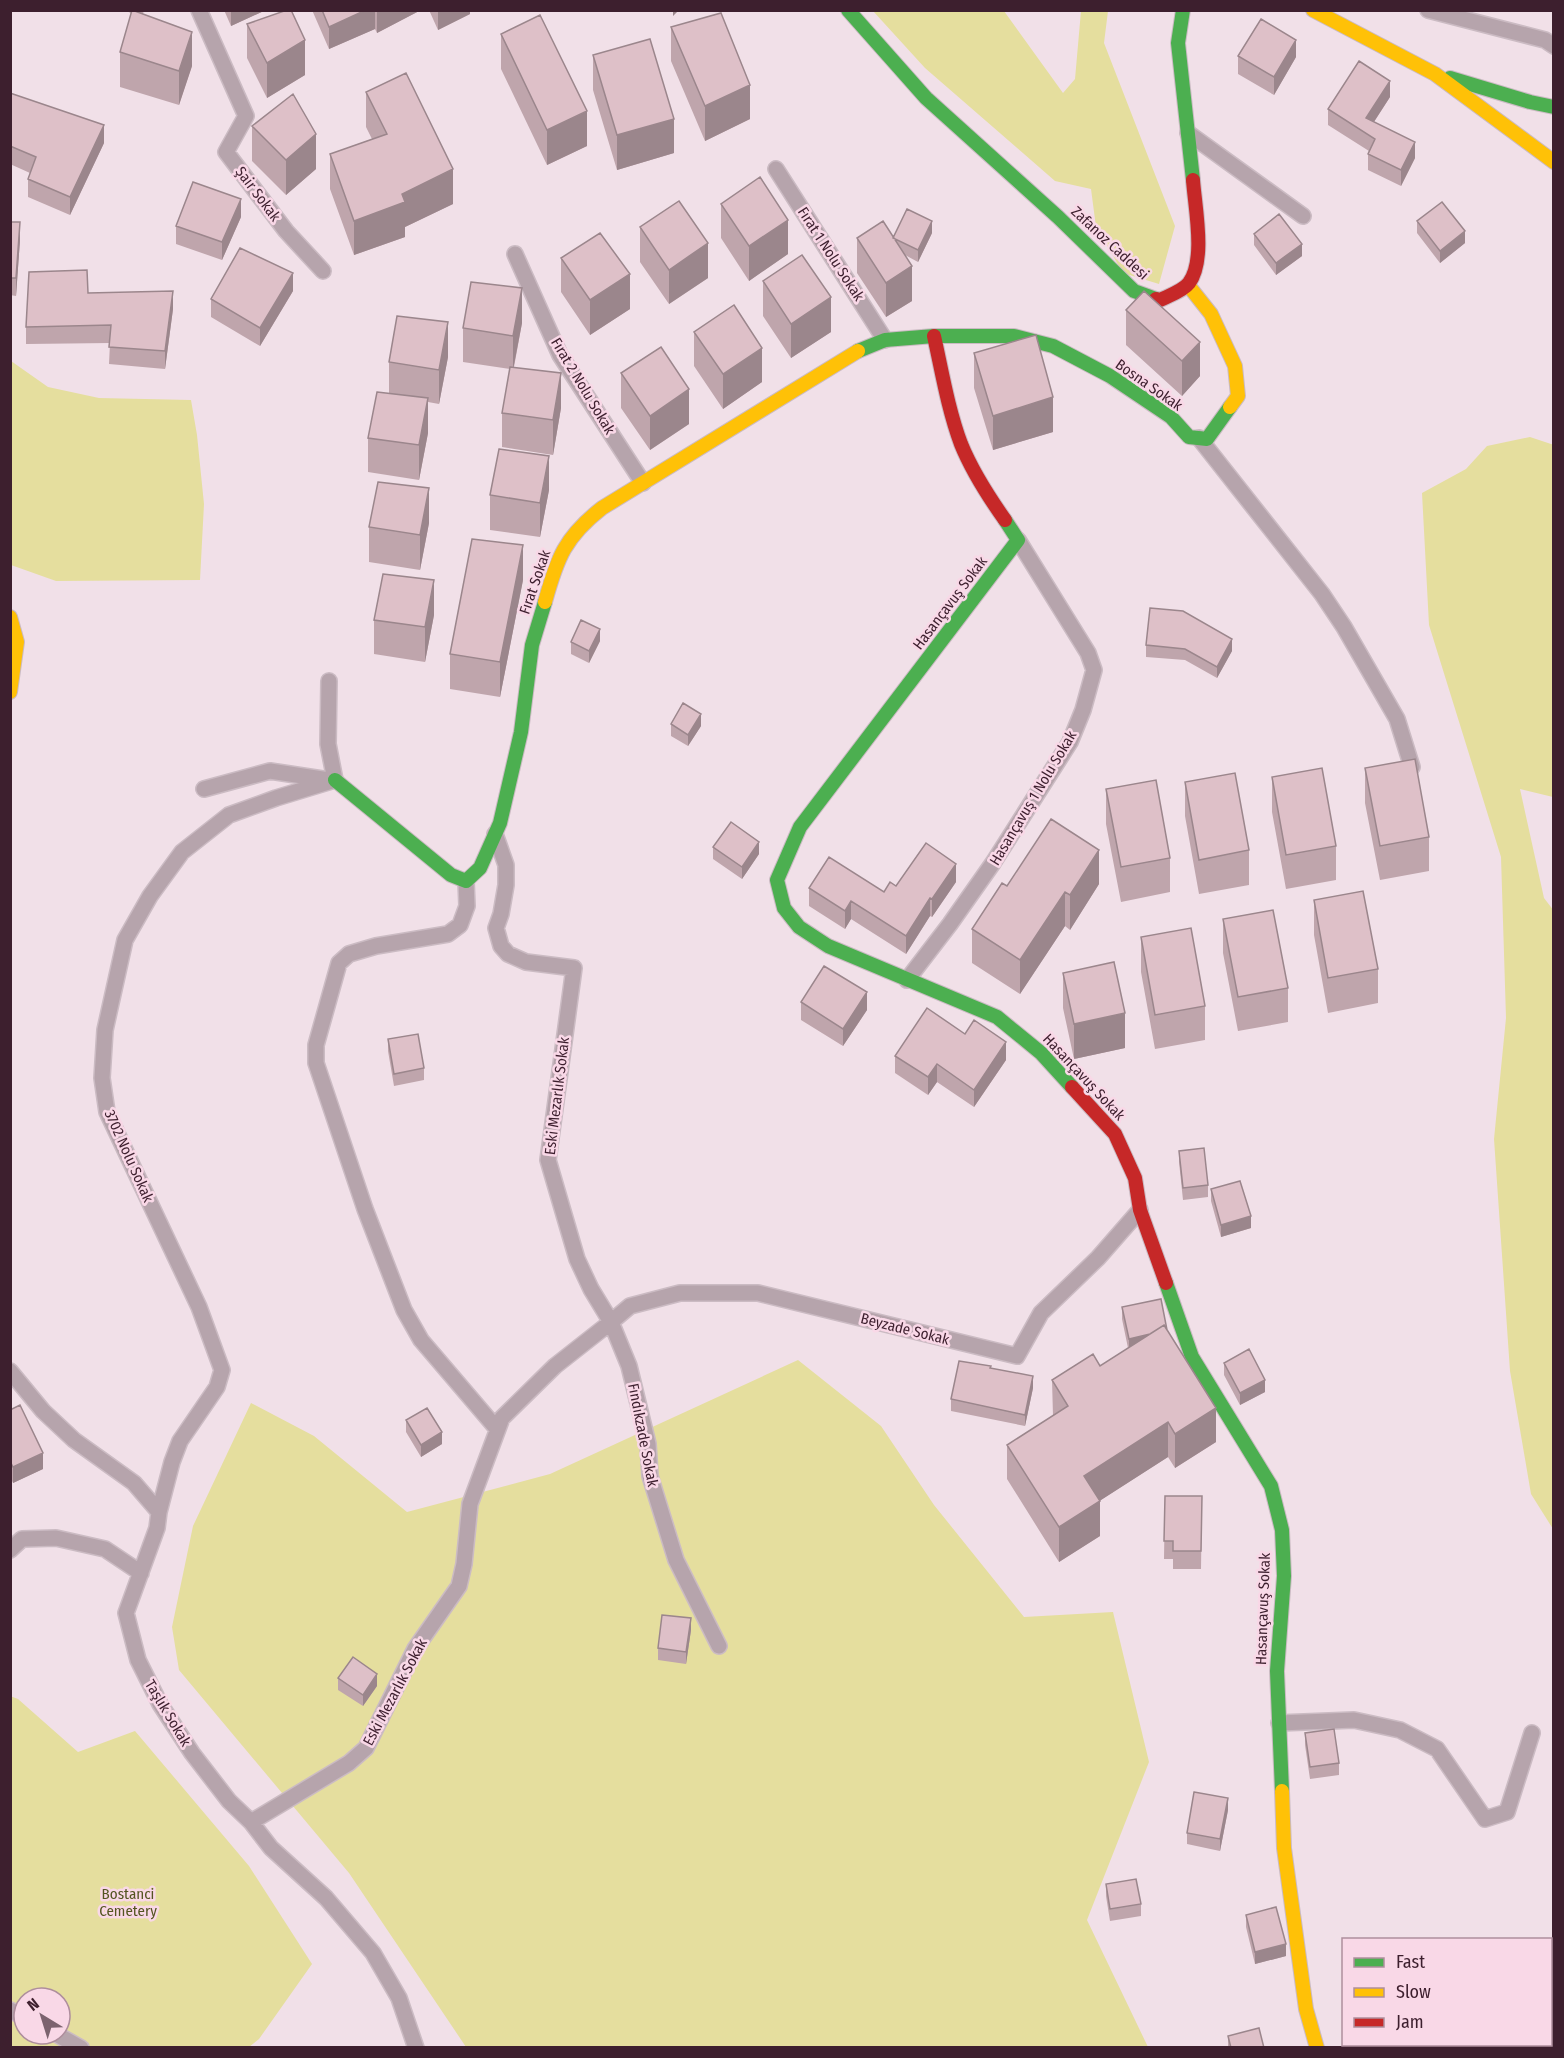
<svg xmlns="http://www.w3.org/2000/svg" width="1564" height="2058" font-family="'Fira Sans Condensed',sans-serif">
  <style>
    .green { fill: #e5de9e; fill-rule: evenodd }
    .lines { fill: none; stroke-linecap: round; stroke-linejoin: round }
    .street-casing { stroke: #cbbbc3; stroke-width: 18 }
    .fast-casing { stroke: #cbbbc3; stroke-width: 16 }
    .slow-casing { stroke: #cbbbc3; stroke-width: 16 }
    .jam-casing { stroke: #cbbbc3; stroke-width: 16 }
    .street { stroke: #b6a4ac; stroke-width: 15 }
    .fast { stroke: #4caf50; stroke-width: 14 }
    .slow { stroke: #ffc107; stroke-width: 14 }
    .jam { stroke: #c62828; stroke-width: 14 }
    .wall { fill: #bfa5ac }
    .shaded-wall { fill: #9b868c }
    .building { fill: #dec0c8; stroke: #9b868c; stroke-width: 1.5 }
    .labels { text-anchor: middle; stroke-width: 5; stroke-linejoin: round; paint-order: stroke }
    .street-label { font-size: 15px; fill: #3d1f2e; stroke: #f9d8e7 }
    .park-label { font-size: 15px; fill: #545421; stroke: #f9d8e7 }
  </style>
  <rect width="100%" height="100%" fill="#f1e0e8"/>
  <path class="green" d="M873 11H1004L1063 93 1075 79 1081 11H1108L1104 43 1175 226 1159 284 1123 273 1096 227 1091 189 1055 181 925 68Z
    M11 361 48 387 99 398 191 400 197 435 204 504 200 580 56 581 11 565Z
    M1530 437 1554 445 1553 797 1520 789 1544 898 1554 911 1553 1529 1531 1494 1510 1371 1494 1139 1506 1018 1501 857 1429 625 1422 493 1466 469 1487 446Z
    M798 1360 881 1426 934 1505 1024 1617 1113 1612 1149 1762 1087 1920 1148 2047H466L349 1873 179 1670 172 1627 193 1526 251 1403 314 1436 407 1512 550 1474Z
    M10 1696 18 1699 78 1752 135 1731 249 1866 312 1964 259 2039 249 2047H11ZM24 1998H60V2034H24Z"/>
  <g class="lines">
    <g class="street-casing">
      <path id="street" d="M199 10 246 116 226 152 286 231 323 271
        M1428 10 1545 40 1554 46
        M1188 133 1303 216
        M776 169 885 340
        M515 254 560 355 643 483
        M1199 438 1322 594 1344 627 1397 719 1412 767
        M329 681 328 744 335 780
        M204 789 270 771 329 780
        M466 881 467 906 460 925 448 934 376 946 349 954 339 963 316 1045V1063L365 1209 404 1310 421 1340 497 1429
        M907 980 950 924 993 863 1070 742 1083 710 1094 670 1088 653 1018 540
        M10 1371 43 1411 74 1440 134 1483 159 1512 157 1528 126 1613 138 1660 160 1704 192 1753 229 1801 251 1822 271 1848 326 1898 373 1953 399 1998 416 2048
        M159 1512 172 1462 180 1441 217 1387 222 1370 199 1307 107 1112 102 1078 105 1030 125 940 150 896 182 852 229 815 276 798 335 780
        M10 1550 22 1539 56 1538 105 1549 141 1573
        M719 1646 676 1560 650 1476 648 1444 629 1366 611 1322 630 1306 680 1293H758L1017 1356 1041 1313 1098 1258 1140 1210
        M1279 1723 1354 1720 1400 1730 1437 1749 1485 1819 1507 1812 1532 1733
        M251 1822 349 1763 366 1748 415 1649 459 1586 464 1564 470 1504 502 1418 555 1366 611 1322 591 1289 577 1259 548 1160 574 968 526 962 508 954 501 946 496 928 501 914 506 885V865L495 834
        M10 2010 24 2017
        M56 2034 81 2048"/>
    </g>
    <g class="fast-casing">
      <path id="fast" d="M848 10 926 98 1058 217 1134 291 1156 299
        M1183 10 1178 43 1193 180
        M1450 78 1530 102 1554 107
        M858 351 885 340 934 336H1014L1053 346 1110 376 1171 417 1189 437 1207 439 1230 407
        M1005 520 1018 540 800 827 777 880 784 908 799 927 828 946 997 1017 1041 1053 1072 1087
        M335 780 451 875 466 881 480 868 500 823 521 732 532 645 545 602
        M1166 1283 1192 1357 1271 1486 1282 1530 1284 1576 1277 1671 1282 1791"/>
    </g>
    <g class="slow-casing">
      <path id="slow" d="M1313 10 1435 74 1554 162
        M1188 285 1211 314 1235 366 1238 396 1230 407
        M545 602C557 558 565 537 602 508L858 351
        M10 617 17 642 10 692
        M1282 1791 1284 1848 1306 2009 1317 2048"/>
    </g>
    <g class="jam-casing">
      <path id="jam" d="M1156 299 1160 300C1168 296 1183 291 1189 283 1206 260 1195 208 1193 180
        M934 336C942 372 948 409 961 444 972 471 988 496 1005 520
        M1072 1087 1115 1134 1135 1178 1140 1210 1166 1283"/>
    </g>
    <use href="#street" class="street"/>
    <use href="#fast" class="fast"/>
    <use href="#slow" class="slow"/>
    <use href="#jam" class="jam"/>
  </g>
  <path class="wall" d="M124 10H144L143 14 192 66 179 105 120 87V52L131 13Z
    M224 10H266L231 26Z
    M312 10H421L377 33 375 29 329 49Z
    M429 10H470V14L438 30Z
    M247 24 305 75 267 98 247 58Z
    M671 27 750 119 705 141 671 61Z
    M501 34 587 146 547 165 501 69Z
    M593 55 674 153 617 170 593 90Z
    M1238 56 1296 57 1274 95 1238 74Z
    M366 92 453 204 405 227V237L354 255 330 189V154L372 139 366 127Z
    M10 93 104 143 70 215 28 197V179L30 173 10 164Z
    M1390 97 1374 122 1415 158 1401 186 1368 170V154L1369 151 1328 125V109Z
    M252 126 316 169 286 195 252 161Z
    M721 204 788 254 749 281 721 238Z
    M241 217 222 260 176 244V226Z
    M1417 221 1465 243 1440 263 1417 233Z
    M10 222 20 240 16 296 10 295Z
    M640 227 708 278 669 304 640 262Z
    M932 233 918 262 905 255 912 301 886 317 857 273V238H893Z
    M1254 234 1302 256 1276 275 1254 245Z
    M561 258 630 309 590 335 561 292Z
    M763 281 831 332 791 358 763 316Z
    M293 291 260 346 211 317V299Z
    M88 293 173 309 165 369 109 364 110 343 26 344V327Z
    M1126 310 1200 376 1182 396 1126 345Z
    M522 323 514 367 561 408 553 455 502 447V413L510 369 463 362V328Z
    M694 332 762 382 723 409 694 366Z
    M974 353 1053 432 993 450 974 388Z
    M448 357 439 404 428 402V433L419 480 368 472V438L389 393V362Z
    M621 373 689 424 650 450 621 408Z
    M549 490 540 537 490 530V495Z
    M429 523 420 570 369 562V527Z
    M523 580 500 697 450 689V654Z
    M434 615 425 662 374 654V620Z
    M600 641 589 663 571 654V642Z
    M1146 645 1232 651 1217 678 1185 660 1146 657Z
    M671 724 701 726 688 746 671 736Z
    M1365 768 1429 837V871L1380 880 1365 803Z
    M1272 777 1336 846V880L1286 889 1272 812Z
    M1185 782 1249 850V885L1199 894 1185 816Z
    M1106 789 1170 858V892L1121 902 1106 824Z
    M713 847 759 854 742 879 713 859Z
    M956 882 932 917 930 916 906 954 851 919 845 929 809 906V888L884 892 896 886Z
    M1099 884 1070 930 1065 926 1020 994 972 963V929L1007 886Z
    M1314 900 1378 969V1003L1328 1013 1314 935Z
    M1223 919 1288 988V1022L1238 1031 1223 953Z
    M1141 937 1205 1006V1040L1155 1049 1141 972Z
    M1063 973 1125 1048 1074 1059 1063 1008Z
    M801 1002 867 1010 843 1046 801 1020Z
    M965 1034 1006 1060 974 1107 937 1082 928 1095 895 1073V1056Z
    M388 1039 424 1068V1080L394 1086 388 1051Z
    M1179 1151 1208 1185V1197L1183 1200 1179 1162Z
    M1211 1189 1251 1228 1221 1237 1211 1201Z
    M1122 1307 1167 1330 1216 1442 1175 1468 1168 1457 1099 1501 1100 1536 1059 1562 1007 1479V1445L1053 1416 1052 1380 1100 1366 1128 1348 1122 1319Z
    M1224 1363 1265 1392 1240 1405 1224 1375Z
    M1033 1388 1025 1426 951 1411V1399Z
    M10 1410 43 1469 13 1483 10 1477Z
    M406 1420 442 1444 421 1457 406 1432Z
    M1165 1496 1202 1497 1201 1569H1173V1559H1164Z
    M691 1630 686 1664 658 1660V1648Z
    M338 1678 377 1686 363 1706 338 1690Z
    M1305 1733 1339 1763V1775L1310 1779 1305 1745Z
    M1228 1810 1220 1851 1187 1844V1833Z
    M1106 1884 1141 1904V1916L1110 1921 1106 1896Z
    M1246 1915 1286 1956 1255 1964 1246 1927Z
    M1228 2036 1264 2048H1228Z"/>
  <path class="shaded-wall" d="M231 10H266L231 26Z
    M366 10H375V29L329 49V27Z
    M377 10H421L377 33Z
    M438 10H470V14L438 30Z
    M673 10H679L673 16Z
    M192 32V66L179 105V71Z
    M305 40V75L267 98V63Z
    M1296 40V57L1274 95V77Z
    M1390 81V97L1366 134V118Z
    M750 85V119L705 141V106Z
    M587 111V146L547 165V130Z
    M674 119V153L617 170V135Z
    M104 125V143L70 215V197Z
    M316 134V169L286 195V160Z
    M1415 142V158L1401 186V170Z
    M453 169V204L405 227V237L354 255V221L402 194Z
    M241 199V217L222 260V242Z
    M788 220V254L749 281V246Z
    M932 221V233L918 262V250Z
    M20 222V240L16 296V278Z
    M1465 231V243L1440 263V251Z
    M708 243V278L669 304V270Z
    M1302 244V256L1276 275V263Z
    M912 266V301L886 317V283Z
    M293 273V291L260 346V328Z
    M630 274V309L590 335V300Z
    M522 288V323L513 370V336Z
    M173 291V309L165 369V351Z
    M831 297V332L791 358V324Z
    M448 322V357L439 404V370Z
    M1200 342V376L1182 396V361Z
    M762 348V382L723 409V374Z
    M561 373V408L553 455V420Z
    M689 389V424L650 450V416Z
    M1053 397V432L993 450V416Z
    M428 398V433L419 480V445Z
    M549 456V490L540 537V503Z
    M429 488V523L420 570V535Z
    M523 545V580L500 697V662Z
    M434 580V615L425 662V627Z
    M600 629V641L589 663V651Z
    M1232 639V651L1217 678V667Z
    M701 714V726L688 746V735Z
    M759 842V854L742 879V867Z
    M1099 850V884L1070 930V895Z
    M956 864V882L932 917V899Z
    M1065 892V926L1020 994V960Z
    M930 898V916L906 954V936Z
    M851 901V919L845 929V911Z
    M867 992V1010L843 1046V1029Z
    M1125 1013V1048L1074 1059V1024Z
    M1006 1042V1060L974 1107V1090Z
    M937 1064V1082L928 1095V1077Z
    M1251 1216V1228L1221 1237V1225Z
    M1167 1331 1129 1351V1339Z
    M1033 1376V1388L1025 1426V1415Z
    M1265 1380V1392L1240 1405V1393Z
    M1216 1408V1442L1175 1468V1434Z
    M1168 1422V1457L1084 1511V1476Z
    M442 1432V1444L421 1457V1445Z
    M43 1453V1469L13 1483V1467Z
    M1100 1501V1536L1059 1562V1527Z
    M691 1618V1630L686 1664V1652Z
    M377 1674V1686L363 1706V1695Z
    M1228 1798V1810L1220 1851V1839Z
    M1286 1944V1956L1255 1964V1952Z"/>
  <path class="building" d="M132 10 192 32 179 71 120 52Z
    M287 10H291L305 40 267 63 247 24Z
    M322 10H366L329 27Z
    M721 13 750 85 705 106 671 27Z
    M540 15 587 111 547 130 501 34Z
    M1261 19 1296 40 1274 77 1238 56Z
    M650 39 674 119 617 135 593 55Z
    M1359 61 1390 81 1366 118 1415 142 1401 170 1368 154 1375 139 1328 109Z
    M406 73 453 169 402 194 405 202 354 221 330 154 387 134 366 92Z
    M10 93 104 125 70 197 28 179 36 157 10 146Z
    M293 94 316 134 286 160 252 126Z
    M760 177 788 220 749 246 721 204Z
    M193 182 241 199 222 242 176 226Z
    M679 201 708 243 669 270 640 227Z
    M1442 202 1465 231 1440 251 1417 221Z
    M907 209 932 221 918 250 893 238Z
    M1279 214 1302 244 1276 263 1254 234Z
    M883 221 912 266 886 283 857 238Z
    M10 222H20L16 278H10Z
    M600 233 630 274 590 300 561 258Z
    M240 248 293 273 260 328 211 299Z
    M802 255 831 297 791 324 763 281Z
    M87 270 88 293 173 291 165 351 109 347 111 325 26 327 29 272Z
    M471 282 522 288 513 336 463 328Z
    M1144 291 1200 342 1182 361 1126 310Z
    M734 305 762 348 723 374 694 332Z
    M397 316 448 322 439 370 389 362Z
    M1036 335 1053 397 993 416 974 353Z
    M661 347 689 389 650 416 621 373Z
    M510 367 561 373 553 420 502 413Z
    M377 392 428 398 419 445 368 438Z
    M499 449 549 456 540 503 490 495Z
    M378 482 429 488 420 535 369 527Z
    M472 539 523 545 500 662 450 654Z
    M383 574 434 580 425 627 374 620Z
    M1150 608 1183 611 1232 639 1217 667 1185 649 1146 645Z
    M581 620 600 629 589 651 571 642Z
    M683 703 701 714 688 735 671 724Z
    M1415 759 1429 837 1380 846 1365 768Z
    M1322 768 1336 846 1286 855 1272 777Z
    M1235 773 1249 850 1199 860 1185 782Z
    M1156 780 1170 858 1121 867 1106 789Z
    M1051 819 1099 850 1070 895 1065 892 1020 960 972 929 1002 883 1007 886Z
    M731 822 759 842 742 867 713 847Z
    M926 843 956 864 932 899 930 898 906 936 851 901 845 911 809 888 829 857 884 892 890 882 896 886Z
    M1363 891 1378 969 1328 978 1314 900Z
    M1273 910 1288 988 1238 997 1223 919Z
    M1191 928 1205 1006 1155 1015 1141 937Z
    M1114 962 1125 1013 1074 1024 1063 973Z
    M824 966 867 992 843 1029 801 1002Z
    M927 1008 965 1034 974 1020 1006 1042 974 1090 937 1064 928 1077 895 1056Z
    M418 1034 424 1068 394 1074 388 1039Z
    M1204 1148 1208 1185 1183 1188 1179 1151Z
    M1240 1181 1251 1216 1221 1225 1211 1189Z
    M1161 1299 1167 1330 1164 1325 1150 1334 1129 1339 1122 1307Z
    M1164 1325 1216 1408 1175 1434 1168 1422 1084 1476 1100 1501 1059 1527 1007 1445 1068 1406 1052 1380 1093 1354 1100 1366Z
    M1249 1349 1265 1380 1240 1393 1224 1363Z
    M959 1361 991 1366 990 1368 1033 1376 1025 1415 951 1399Z
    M20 1405 43 1453 13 1467 10 1461V1410Z
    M427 1408 442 1432 421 1445 406 1420Z
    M1165 1496H1202L1201 1551H1173V1541H1164Z
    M662 1615 691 1618 686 1652 658 1648Z
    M353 1657 377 1674 363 1695 338 1678Z
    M1334 1729 1339 1763 1310 1767 1305 1733Z
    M1194 1792 1228 1798 1220 1839 1187 1833Z
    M1136 1879 1141 1904 1110 1909 1106 1884Z
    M1276 1907 1286 1944 1255 1952 1246 1915Z
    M1259 2028 1264 2048H1231L1228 2036Z"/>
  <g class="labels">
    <g class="street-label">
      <text transform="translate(258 194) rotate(53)" y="5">Şair Sokak</text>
      <text transform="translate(1110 243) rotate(43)" y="5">Zafanoz Caddesi</text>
      <text transform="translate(831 254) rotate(57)" y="5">Fırat 1 Nolu Sokak</text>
      <text transform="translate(1149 385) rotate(35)" y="5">Bosna Sokak</text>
      <text transform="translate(583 386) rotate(59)" y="5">Fırat 2 Nolu Sokak</text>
      <text transform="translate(535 582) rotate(-71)" y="5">Fırat Sokak</text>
      <text transform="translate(950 603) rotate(-53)" y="5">Hasançavuş Sokak</text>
      <text transform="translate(1033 798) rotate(-59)" y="5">Hasançavuş 1 Nolu Sokak</text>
      <text transform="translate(1084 1077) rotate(47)" y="5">Hasançavuş Sokak</text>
      <text transform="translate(557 1096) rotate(-83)" y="5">Eski Mezarlık Sokak</text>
      <text transform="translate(129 1156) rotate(66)" y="5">3702 Nolu Sokak</text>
      <text transform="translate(905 1329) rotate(14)" y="5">Beyzade Sokak</text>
      <text transform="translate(643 1435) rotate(79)" y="5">Fındıkzade Sokak</text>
      <text transform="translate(1263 1609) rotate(-88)" y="5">Hasançavuş Sokak</text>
      <text transform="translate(395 1692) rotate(-62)" y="5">Eski Mezarlık Sokak</text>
      <text transform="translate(168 1713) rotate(59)" y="5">Taşlık Sokak</text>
    </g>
    <g class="park-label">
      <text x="128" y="1899">Bostanci<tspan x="128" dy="17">Cemetery</tspan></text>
    </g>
  </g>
  <rect width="1564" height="2058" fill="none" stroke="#3d1f2e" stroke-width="24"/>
  <rect x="1342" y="1938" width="210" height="108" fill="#f9d8e7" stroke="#ae8e9d" stroke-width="1.5"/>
  <rect x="1354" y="1958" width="30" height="9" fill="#4caf50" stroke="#ae8e9d" stroke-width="1.5"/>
  <text x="1396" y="1968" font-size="18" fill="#3d1f2e">Fast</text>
  <rect x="1354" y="1988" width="30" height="9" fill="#ffc107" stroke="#ae8e9d" stroke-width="1.5"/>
  <text x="1396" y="1998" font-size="18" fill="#3d1f2e">Slow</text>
  <rect x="1354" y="2018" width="30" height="9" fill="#c62828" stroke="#ae8e9d" stroke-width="1.5"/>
  <text x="1396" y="2028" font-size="18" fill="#3d1f2e">Jam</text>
  <g transform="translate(42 2016) rotate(322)"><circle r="28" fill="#f9d8e7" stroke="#ae8e9d" stroke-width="1.5"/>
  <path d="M0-4.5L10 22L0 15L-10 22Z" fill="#7c636f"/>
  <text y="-9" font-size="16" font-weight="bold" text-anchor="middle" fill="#3d1f2e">N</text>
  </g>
</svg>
